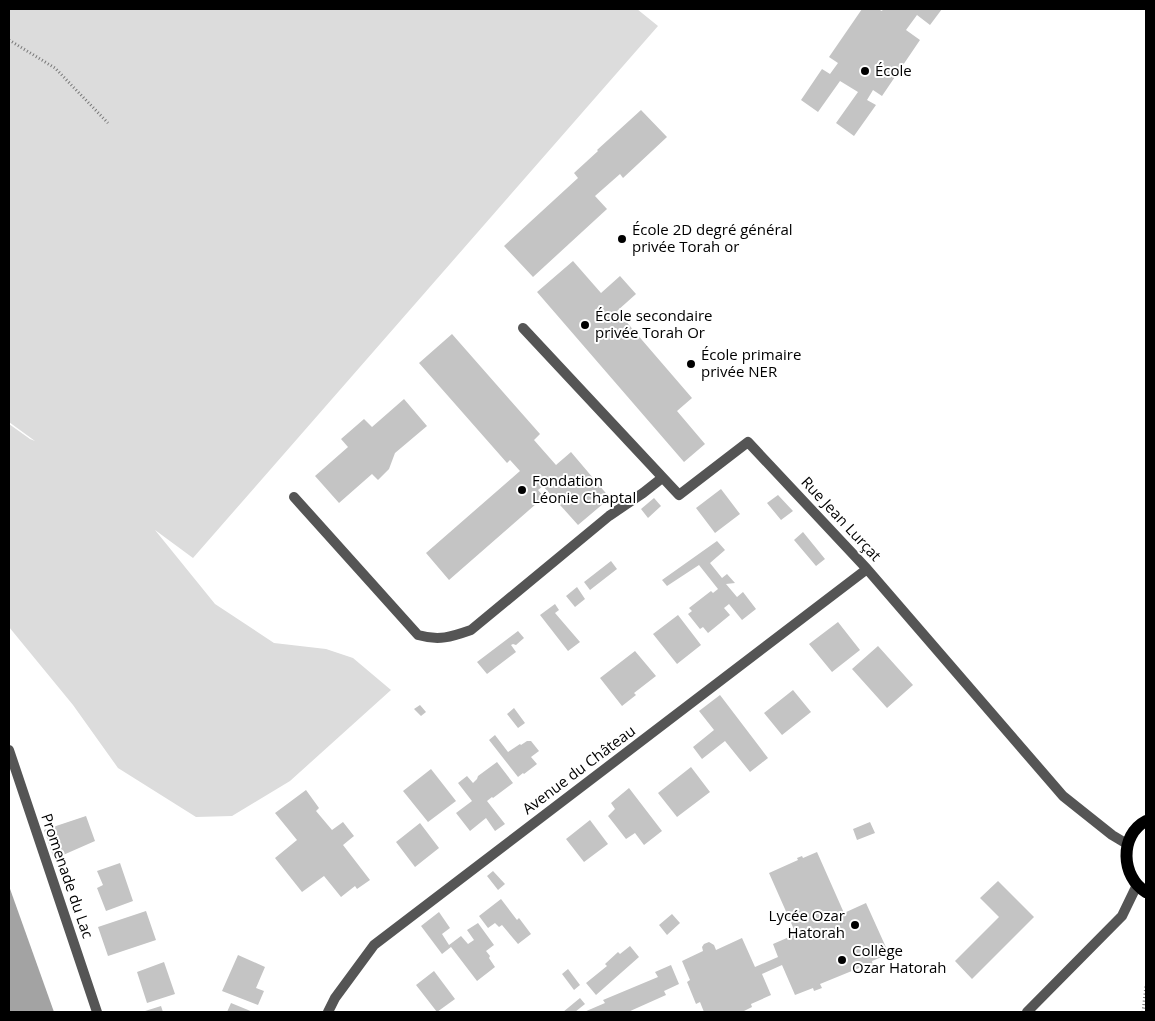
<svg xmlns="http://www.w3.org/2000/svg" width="1155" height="1021" font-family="'Open Sans',sans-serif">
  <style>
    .green { fill: #dcdcdc }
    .water { fill: #a3a3a3 }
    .building { fill: #c4c4c4 }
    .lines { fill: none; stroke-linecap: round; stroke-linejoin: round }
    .path { stroke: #777; stroke-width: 3; stroke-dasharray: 1 2.5; stroke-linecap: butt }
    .lane { stroke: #555; stroke-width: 10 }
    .street { stroke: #555; stroke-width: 10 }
    .primary { stroke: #000; stroke-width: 12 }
    .poi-dot { fill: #000; stroke: #fff; stroke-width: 2 }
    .labels { text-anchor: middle; stroke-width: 4; stroke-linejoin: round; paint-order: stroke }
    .poi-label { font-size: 15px; fill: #000; stroke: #fff; text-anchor: start }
    .street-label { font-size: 15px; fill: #000; stroke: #fff }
  </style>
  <rect width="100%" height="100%" fill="#fff"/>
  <path class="green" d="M9 9H637L658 26 193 558 155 530 215 604 274 643 326 649 353 658 391 690 290 781 232 816 196 817 118 768 73 705 9 627V424L30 439 35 441 9 422Z"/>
  <path class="water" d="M9 886 54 1012H9Z"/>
  <path class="building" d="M862 9H878L882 11 883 9H942L930 25 917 15 906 30 920 40 882 96 873 90 867 100 876 105 854 136 836 123 858 92 840 81 818 112 801 100 822 69 830 74 838 63 829 57Z
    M641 110 667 137 623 178 620 174 595 196 607 209 533 277 504 246 578 178 574 173 598 151 597 150Z
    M573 261 601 293 620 276 636 294 617 311 692 398 677 411 705 444 684 462 537 292Z
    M452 334 540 434 534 440 556 465 571 452 610 498 578 525 543 486 538 490 544 497 449 580 426 553 520 471 510 460 507 463 419 363Z
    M404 399 427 426 395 453 389 469 378 480 372 474 339 503 315 476 348 447 341 439 364 419 372 427Z
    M721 489 740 514 715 533 696 508Z
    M778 495 793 511 781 520 767 503Z
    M654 498 661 506 648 518 641 509Z
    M803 532 825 559 816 566 794 540Z
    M717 541 725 550 710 563 722 578 727 574 735 583 726 584 737 597 743 592 756 609 742 620 729 604 724 608 730 615 708 633 703 627 700 629 688 614 692 611 689 608 711 591 713 593 718 589 699 565 667 586 662 580Z
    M611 561 617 569 590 590 584 582Z
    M577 587 585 599 575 607 566 596Z
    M555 604 559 610 555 613 580 642 568 651 540 615Z
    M678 615 701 645 677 664 653 634Z
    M838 622 860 650 832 672 809 644Z
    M518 631 524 638 516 645 513 644 511 645 516 652 487 674 477 662Z
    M878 646 913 685 887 708 852 669Z
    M635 651 656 676 634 693 636 695 622 706 600 678Z
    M793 690 811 712 782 735 764 713Z
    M720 695 768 758 750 772 725 741 702 759 693 747 714 730 699 711Z
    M420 705 426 712 421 716 414 709Z
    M514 708 525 723 518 728 507 714Z
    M495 735 508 752 520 744 521 745 527 741H531L539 751 531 757 537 764 524 774 523 773 518 777 489 740Z
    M497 762 513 783 493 798 492 797 487 801 505 824 495 831 486 818 470 831 456 813 472 801 458 783 467 776 473 783 477 779 478 776Z
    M691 767 710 792 677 817 658 793Z
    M431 769 456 801 428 822 403 791Z
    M629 788 662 831 644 845 635 833 626 839 608 816 615 809 611 803Z
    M306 790 319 808 316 811 332 830 343 822 354 836 343 845 370 880 357 889 355 886 341 897 324 876 302 892 275 858 297 840 275 813Z
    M86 816 95 841 54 859 44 830Z
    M590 820 608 844 584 862 566 839Z
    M870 822 875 833 857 840 853 829Z
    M420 823 439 848 415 867 396 842Z
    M817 852 844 913 866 903 889 954 872 961 873 966 866 969 864 966 820 984 822 988 814 991 813 988 795 995 782 965 762 974 771 995 751 1004 752 1007 742 1012H704L700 1002 696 1004 687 982 690 980 682 961 703 951 702 947 704 944 709 942 714 945 716 950 742 938 755 967 778 957 773 944 796 934 769 873 798 860 797 858 802 856 803 858Z
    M120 863 133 901 106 911 97 888 103 885 97 871Z
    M493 871 505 884 498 890 487 876Z
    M998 881 1034 917 972 979 955 961 999 917 980 898Z
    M501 899 517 920 519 918 531 934 518 944 502 925 499 927 495 923 488 928 479 916Z
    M146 911 156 940 108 956 98 927Z
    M439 912 450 928 442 934 449 945 461 936 468 944 474 940 467 930 478 923 494 945 486 951 490 956 489 958 495 967 477 981 451 947 442 954 421 926Z
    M672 914 680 923 667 935 659 925Z
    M630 946 639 957 596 995 586 983 607 966 605 964 618 952 620 954Z
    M238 955 265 967 256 988 264 991 258 1005 222 991Z
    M164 962 175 994 147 1003 137 972Z
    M671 965 679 984 664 991 666 995 628 1012H584L605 1003 603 1000 658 977 655 972Z
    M568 969 580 985 574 990 562 974Z
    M434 971 455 999 437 1012 416 985Z
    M580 998 585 1004 575 1012H563Z
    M231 1003 253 1012H227Z
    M161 1006 163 1012H142Z"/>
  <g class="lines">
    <path class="path" d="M9 40 55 68 108 123
      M1143 1012 1146 985"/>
    <path class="lane" d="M294 497 418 635C439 641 451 637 471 630L609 516 643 493 662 478"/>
    <path class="street" d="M523 328 679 495 748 442 867 569 1063 796 1112 835 1127 844
      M9 750 97 1012
      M328 1012 335 998 374 945 867 569
      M1027 1012 1122 916 1137 885"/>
    <path class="primary" d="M1146 821C1119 835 1121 877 1146 892"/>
  </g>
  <g class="poi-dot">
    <circle cx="865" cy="71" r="5"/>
    <circle cx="622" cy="239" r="5"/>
    <circle cx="585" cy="325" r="5"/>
    <circle cx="691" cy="364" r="5"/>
    <circle cx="522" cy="490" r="5"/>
    <circle cx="855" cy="925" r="5"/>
    <circle cx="842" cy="960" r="5"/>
  </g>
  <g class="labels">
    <g class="poi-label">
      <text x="875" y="76">École</text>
      <text x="632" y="235">École 2D degré général<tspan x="632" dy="17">privée Torah or</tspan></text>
      <text x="595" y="321">École secondaire<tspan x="595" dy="17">privée Torah Or</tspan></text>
      <text x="701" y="360">École primaire<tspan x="701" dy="17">privée NER</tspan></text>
      <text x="532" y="486">Fondation<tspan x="532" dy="17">Léonie Chaptal</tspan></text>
      <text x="845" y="921" text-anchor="end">Lycée Ozar<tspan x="845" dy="17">Hatorah</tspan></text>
      <text x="852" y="956">Collège<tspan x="852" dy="17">Ozar Hatorah</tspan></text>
    </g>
    <g class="street-label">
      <text transform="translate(841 519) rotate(47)" y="5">Rue Jean Lurçat</text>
      <text transform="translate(579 770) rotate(-37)" y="5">Avenue du Château</text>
      <text transform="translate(67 876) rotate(71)" y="5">Promenade du Lac</text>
    </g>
  </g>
  <rect width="1155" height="1021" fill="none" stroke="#000000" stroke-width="20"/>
</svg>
